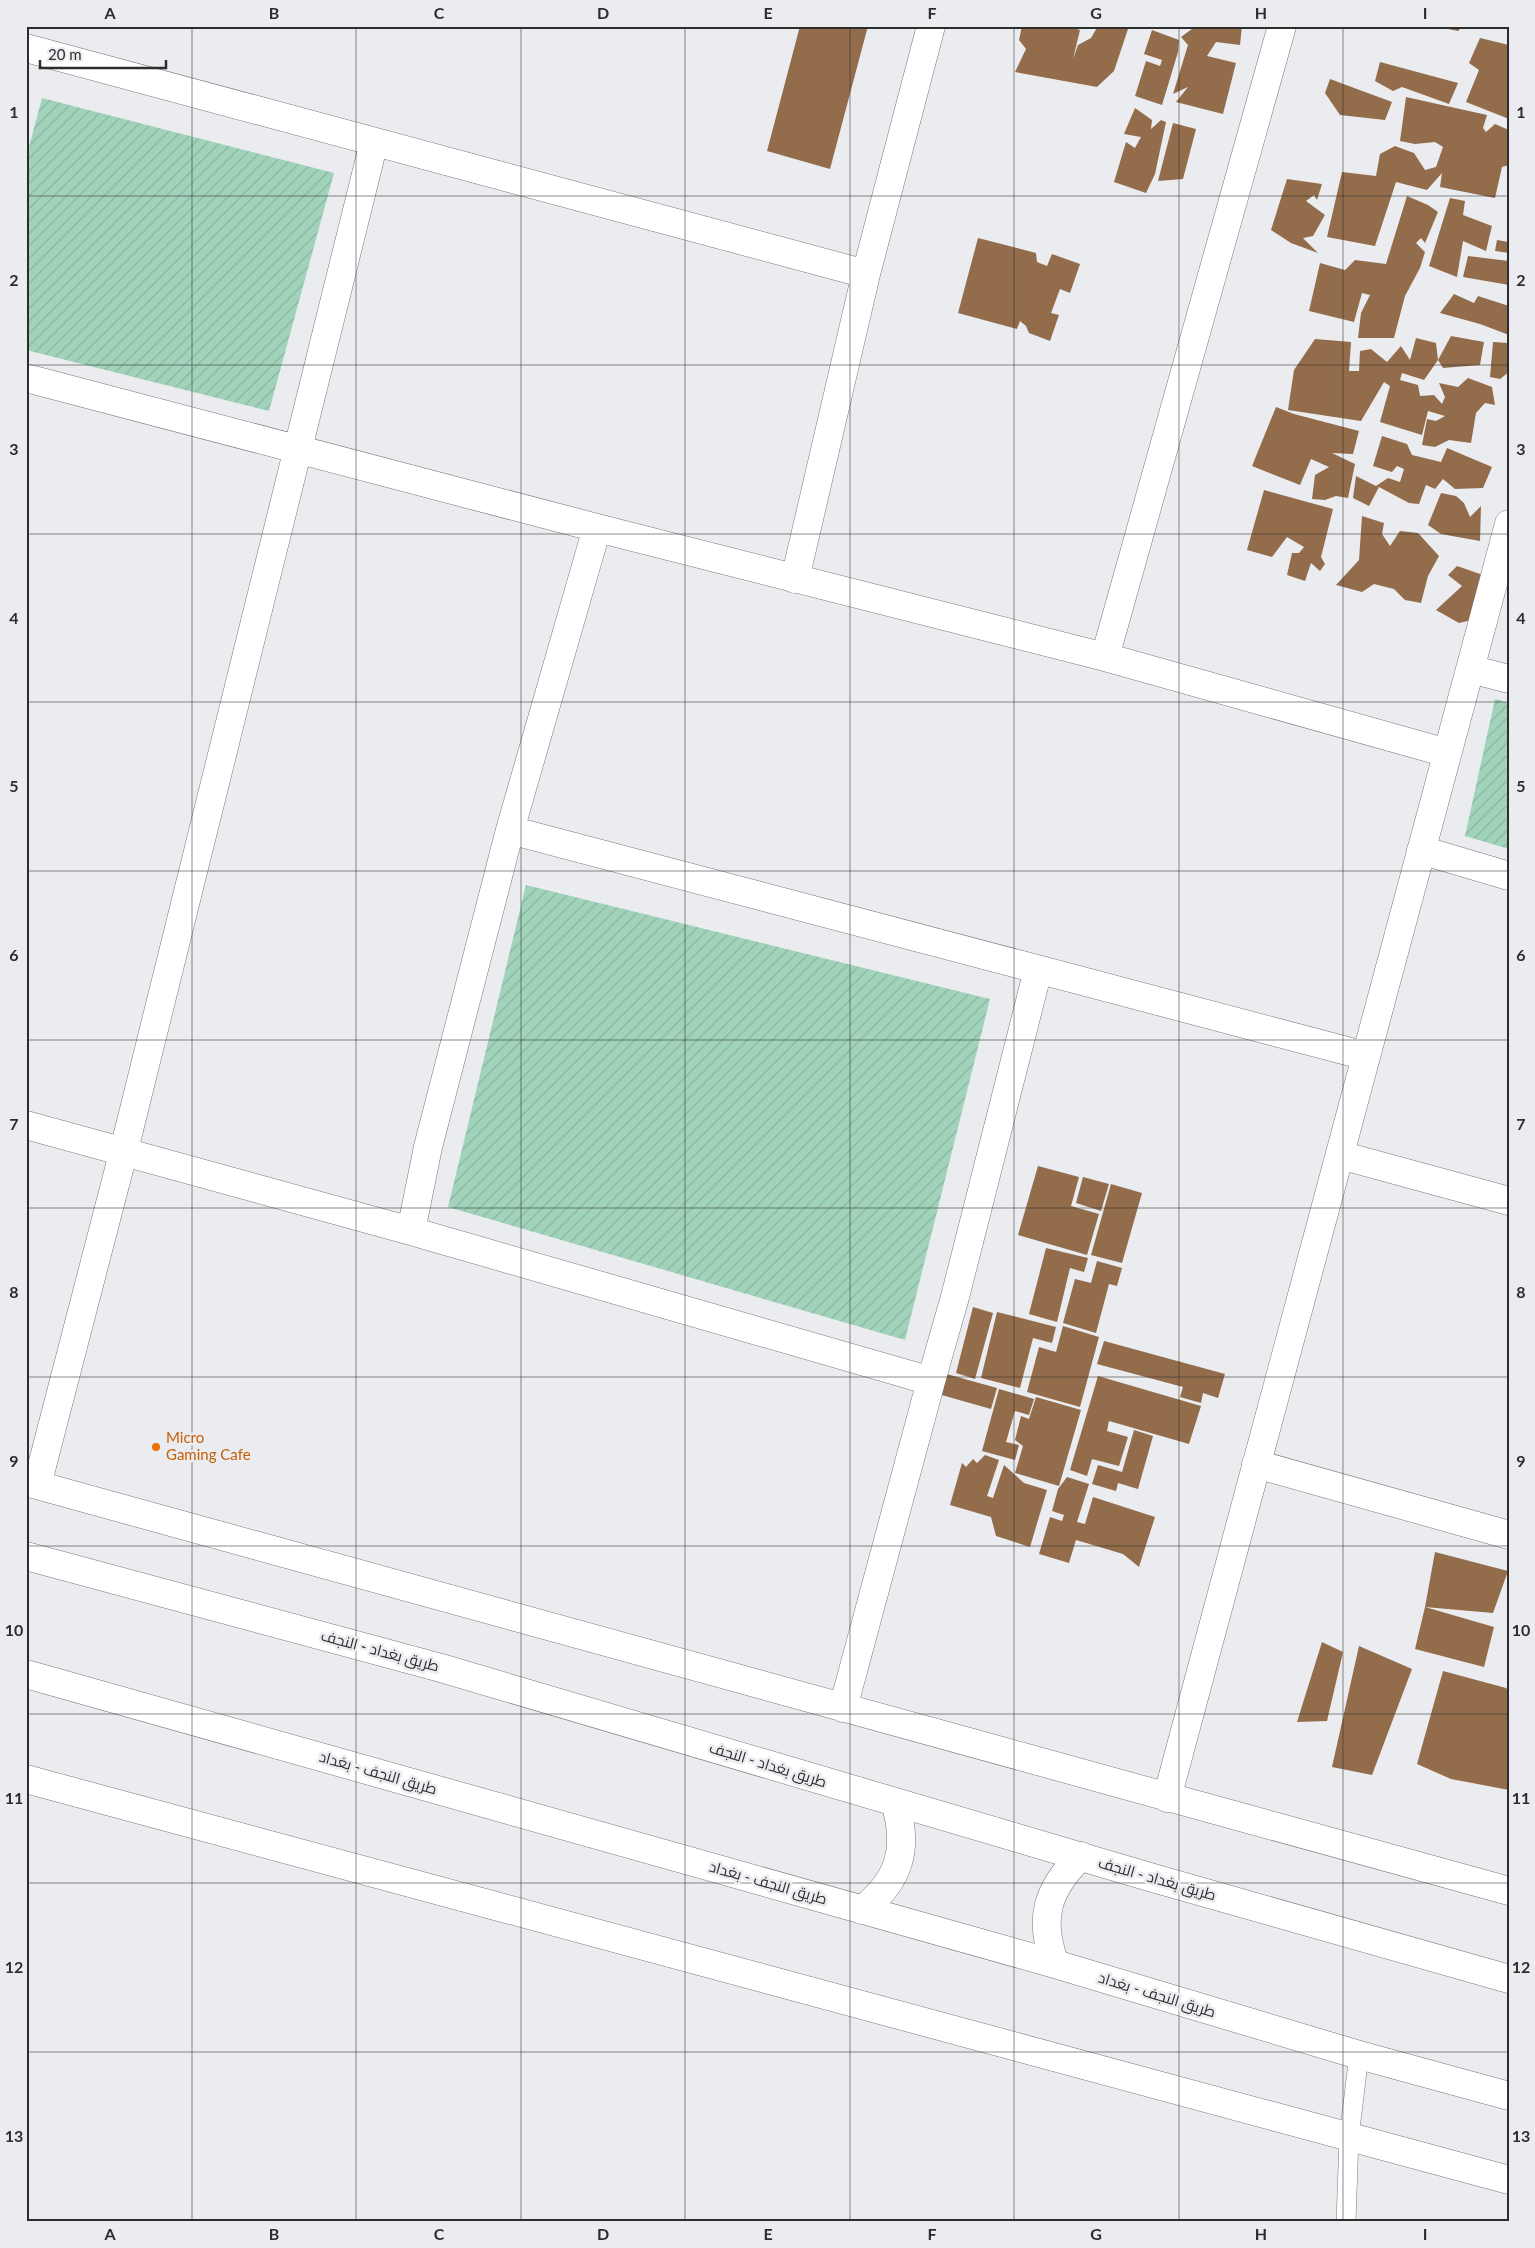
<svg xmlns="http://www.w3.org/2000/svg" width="1535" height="2248" font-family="Lato,Cairo,sans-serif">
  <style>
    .garden { fill: url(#garden-furrows) }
    .building { fill: #936c4b }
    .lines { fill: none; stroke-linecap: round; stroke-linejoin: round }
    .lane-casing { stroke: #787a7c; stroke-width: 20 }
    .street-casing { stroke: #787a7c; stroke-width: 29 }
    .primary-casing { stroke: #787a7c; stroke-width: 29 }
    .lane { stroke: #fff; stroke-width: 19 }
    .street { stroke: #fff; stroke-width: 28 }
    .primary { stroke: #fff; stroke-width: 28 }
    .grid { fill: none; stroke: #2d2d2e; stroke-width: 1; stroke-opacity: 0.55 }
    .food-dot { fill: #e8710a; stroke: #eaecef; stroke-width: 2 }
    .labels { text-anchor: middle; stroke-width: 5; stroke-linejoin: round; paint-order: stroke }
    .food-label { font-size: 15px; fill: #c56008; stroke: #eaecef; text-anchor: start }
    .street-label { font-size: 15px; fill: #2d2d2e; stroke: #eaecef }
    .neatline { fill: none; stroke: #2d2d2e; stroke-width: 2 }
    .grid-label { font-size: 16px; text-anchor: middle; font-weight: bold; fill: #2d2d2e }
  </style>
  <defs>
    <pattern id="garden-furrows" width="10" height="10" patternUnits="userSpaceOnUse" patternTransform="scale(1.25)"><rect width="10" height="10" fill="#a1d3bb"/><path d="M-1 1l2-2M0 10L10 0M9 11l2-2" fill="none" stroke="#8bb5a1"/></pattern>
  </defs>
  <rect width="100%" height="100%" fill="#eaecef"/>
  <path class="garden" d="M42 98 334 173 269 411 26 350V158Z
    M1495 699 1509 703V849L1465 836Z
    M526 885 990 999 905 1340 448 1207Z"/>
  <path class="building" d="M800 26H868L830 169 767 151Z
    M1022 26H1067L1080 30 1073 59 1078 45 1091 38 1098 26H1129L1114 71 1097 87 1015 72 1026 49 1019 40Z
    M1196 26H1242L1240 45 1216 42 1207 56 1236 63 1223 114 1176 102 1188 87 1173 94 1188 45 1181 37Z
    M1443 26H1463L1458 31 1443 28Z
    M1152 30 1179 40 1178 52 1162 105 1135 96 1146 61 1160 66 1162 60 1144 54Z
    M1480 38 1509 45V119L1466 102 1479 70 1469 63Z
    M1380 62 1458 83 1449 104 1402 87 1393 91 1375 81Z
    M1330 79 1392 102 1385 120 1340 115 1325 93Z
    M1406 97 1487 115 1483 128 1486 132 1495 124 1509 130V165L1502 167 1495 198 1440 187 1442 173 1427 190 1396 182 1375 246 1327 237 1342 172 1376 176 1380 154 1395 146 1414 153 1425 170 1436 167 1443 147 1435 142 1415 144 1400 141Z
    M1135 108 1152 120 1151 129 1161 120 1166 122 1155 174 1146 193 1114 182 1126 142 1135 148 1141 137 1124 134Z
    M1173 123 1196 129 1183 179 1158 181Z
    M1287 179 1322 184 1317 200 1314 195 1306 201 1325 215 1313 236 1303 238 1318 253 1291 243 1271 230Z
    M1407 196 1428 205 1438 212 1425 243 1421 238 1416 243 1425 252 1420 268 1405 296 1394 338H1358L1361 313 1370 295 1362 293 1354 322 1309 311 1320 263 1345 270 1355 260 1386 264Z
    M1450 198 1465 201 1463 215 1492 226 1486 251 1463 241 1457 277 1429 266Z
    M978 238 1036 253 1037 262 1047 266 1052 254 1080 264 1070 293 1060 289 1051 313 1059 315 1050 341 1029 333 1026 326 1020 321 1017 329 958 313Z
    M1497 240 1509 242V253L1495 251Z
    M1468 256 1509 261V285L1463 277Z
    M1454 294 1474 303 1478 296 1509 306V335L1480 324 1440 313Z
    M1451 336 1484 342 1480 365 1443 368 1438 360Z
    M1416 338 1436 343 1438 360 1424 380 1402 373 1400 380 1418 385 1420 396 1434 395 1442 404 1445 397 1439 383 1458 387 1468 378 1492 387 1495 405 1485 403 1476 413 1471 443 1449 440 1435 447 1422 445 1427 419 1436 421 1445 416 1428 411 1422 435 1380 422 1390 386 1384 382 1361 421 1288 410 1294 370 1315 339 1351 342 1349 371H1359L1360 351 1371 349 1387 362 1401 346 1410 360Z
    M1493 342 1509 343V372L1500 379 1490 377Z
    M1276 407 1294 414 1359 431 1353 454 1332 453 1355 464 1348 498 1336 496 1325 500 1312 499 1315 475 1329 467 1311 459 1300 485 1252 466Z
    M1382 436 1407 444 1412 455 1441 462 1447 448 1492 467 1483 488 1455 489 1443 479 1435 489 1426 485 1419 504 1409 503 1379 487 1369 506 1353 498 1356 476 1376 486 1388 478 1400 482 1404 469 1397 466 1392 472 1373 466Z
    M1264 490 1333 509 1321 557 1325 564 1320 571 1311 563 1305 581 1287 575 1292 553H1299L1304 547 1287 537 1272 557 1247 550Z
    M1441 493 1456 496 1464 503 1470 517 1481 506 1480 541 1441 534 1428 525Z
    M1362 516 1384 523 1382 534 1390 546 1400 531 1418 533 1439 556 1428 576 1421 603 1405 600 1394 589 1374 584 1362 592 1336 585 1359 560Z
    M1457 566 1483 575 1472 620 1459 623 1436 610 1462 586 1448 575Z
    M1038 1166 1079 1177 1071 1206 1099 1214 1087 1255 1018 1235Z
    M1083 1177 1109 1184 1101 1211 1076 1203Z
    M1111 1184 1142 1193 1122 1263 1091 1255Z
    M1046 1248 1088 1258 1084 1272 1070 1268 1057 1322 1029 1314Z
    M1097 1261 1122 1268 1117 1286 1109 1284 1096 1333 1063 1323 1075 1279 1091 1283Z
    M973 1307 993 1313 975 1379 956 1373Z
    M997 1312 1056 1327 1052 1343 1033 1338 1020 1388 981 1378Z
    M1063 1326 1099 1337 1080 1407 1027 1392 1039 1347 1056 1352Z
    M1104 1341 1225 1374 1218 1398 1203 1393 1201 1403 1180 1397 1183 1387 1097 1364Z
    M943 1373 997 1388 991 1409 938 1394Z
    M1098 1376 1201 1406 1189 1444 1109 1421 1107 1431 1128 1437 1119 1466 1092 1459 1087 1476 1070 1470Z
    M999 1389 1034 1399 1029 1415 1015 1411 1006 1442 1019 1445 1015 1460 982 1451Z
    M1036 1397 1081 1410 1059 1486 1015 1473 1023 1446 1015 1440 1021 1416 1029 1419Z
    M1134 1430 1153 1436 1138 1489 1118 1483 1116 1491 1092 1484 1098 1465 1122 1472Z
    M985 1455 999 1460 987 1496 993 1498 1004 1465 1024 1483 1047 1490 1030 1547 996 1536 991 1517 950 1505 962 1463 966 1467 973 1459 977 1463Z
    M1067 1477 1089 1484 1077 1522 1085 1524 1093 1497 1155 1517 1139 1567 1123 1554 1076 1540 1069 1563 1039 1554 1050 1517 1062 1521 1064 1515 1052 1511 1058 1489Z
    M1435 1552 1508 1571 1493 1613 1425 1607Z
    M1425 1607 1494 1627 1484 1667 1415 1649Z
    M1322 1642 1343 1652 1327 1721 1297 1722Z
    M1359 1646 1412 1669 1372 1775 1332 1767Z
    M1443 1671 1506 1688 1509 1691V1790L1451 1779 1417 1764Z"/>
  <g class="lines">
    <g class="lane-casing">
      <path id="lane" d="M1346 2222 1349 2137 1359 2055"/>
    </g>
    <g class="street-casing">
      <path id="street" d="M26 48 866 274
        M30 379 597 528 1105 657 1447 753
        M795 579 866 274 931 26
        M1105 657 1282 26
        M1470 669 1509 679
        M510 830 1366 1056
        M1421 850 1509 876
        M26 1125 411 1231 931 1381
        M1340 1155 1509 1201
        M411 1231 428 1147 510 830 597 528
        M1256 1464 1509 1535
        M26 1482 1509 1891
        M37 1485 124 1150 374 142
        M843 1708 931 1381 955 1297 1038 970
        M26 1779 1509 2180
        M1167 1798 1509 524"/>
    </g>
    <g class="primary-casing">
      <path id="primary" d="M26 1556 441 1668 1153 1878 1509 1979
        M26 1674 1055 1964 1359 2055 1509 2096
        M862 1910C900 1880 909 1849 895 1802
        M1055 1964C1038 1919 1047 1889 1081 1856"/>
    </g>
    <use href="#lane" class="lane"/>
    <use href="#street" class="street"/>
    <use href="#primary" class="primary"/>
  </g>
  <path class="grid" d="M192 26V2222M356 26V2222M521 26V2222M685 26V2222M850 26V2222M1014 26V2222M1179 26V2222M1343 26V2222M26 196H1509M26 365H1509M26 534H1509M26 702H1509M26 871H1509M26 1040H1509M26 1208H1509M26 1377H1509M26 1546H1509M26 1714H1509M26 1883H1509M26 2052H1509"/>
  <circle class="food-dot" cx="156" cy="1447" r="5"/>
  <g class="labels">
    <g class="food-label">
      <text x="166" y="1443">Micro<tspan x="166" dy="17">Gaming Cafe</tspan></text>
    </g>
    <g class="street-label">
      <text transform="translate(380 1651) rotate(15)" y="5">طريق بغداد - النجف</text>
      <text transform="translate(768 1765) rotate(17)" y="5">طريق بغداد - النجف</text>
      <text transform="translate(378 1773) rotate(16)" y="5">طريق النجف - بغداد</text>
      <text transform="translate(1157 1879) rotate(16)" y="5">طريق بغداد - النجف</text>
      <text transform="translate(768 1883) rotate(16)" y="5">طريق النجف - بغداد</text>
      <text transform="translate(1157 1995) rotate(17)" y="5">طريق النجف - بغداد</text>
    </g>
  </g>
  <rect width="1535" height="2248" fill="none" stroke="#eaecef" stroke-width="55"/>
  <path d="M40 60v8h126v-8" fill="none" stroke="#2d2d2e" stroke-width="2.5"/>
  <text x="48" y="60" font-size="15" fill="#2d2d2e" stroke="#eaecef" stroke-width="4" paint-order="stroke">20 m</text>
  <rect x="28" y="28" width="1480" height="2192" class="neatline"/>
  <g class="grid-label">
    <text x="110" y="19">A</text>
    <text x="274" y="19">B</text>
    <text x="439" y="19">C</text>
    <text x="603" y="19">D</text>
    <text x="768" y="19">E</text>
    <text x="932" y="19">F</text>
    <text x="1096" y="19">G</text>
    <text x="1261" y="19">H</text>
    <text x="1425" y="19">I</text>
    <text x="14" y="118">1</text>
    <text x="1521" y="118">1</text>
    <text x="14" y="286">2</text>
    <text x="1521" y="286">2</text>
    <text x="14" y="455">3</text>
    <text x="1521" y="455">3</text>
    <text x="14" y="624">4</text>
    <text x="1521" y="624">4</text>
    <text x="14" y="792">5</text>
    <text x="1521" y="792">5</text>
    <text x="14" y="961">6</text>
    <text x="1521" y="961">6</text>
    <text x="14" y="1130">7</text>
    <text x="1521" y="1130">7</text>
    <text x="14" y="1298">8</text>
    <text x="1521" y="1298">8</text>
    <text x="14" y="1467">9</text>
    <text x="1521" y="1467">9</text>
    <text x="14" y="1636">10</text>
    <text x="1521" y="1636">10</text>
    <text x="14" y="1804">11</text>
    <text x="1521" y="1804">11</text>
    <text x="14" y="1973">12</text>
    <text x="1521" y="1973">12</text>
    <text x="14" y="2142">13</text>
    <text x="1521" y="2142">13</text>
    <text x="110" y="2240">A</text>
    <text x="274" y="2240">B</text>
    <text x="439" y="2240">C</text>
    <text x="603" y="2240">D</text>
    <text x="768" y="2240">E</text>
    <text x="932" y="2240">F</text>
    <text x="1096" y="2240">G</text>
    <text x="1261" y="2240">H</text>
    <text x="1425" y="2240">I</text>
  </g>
</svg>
